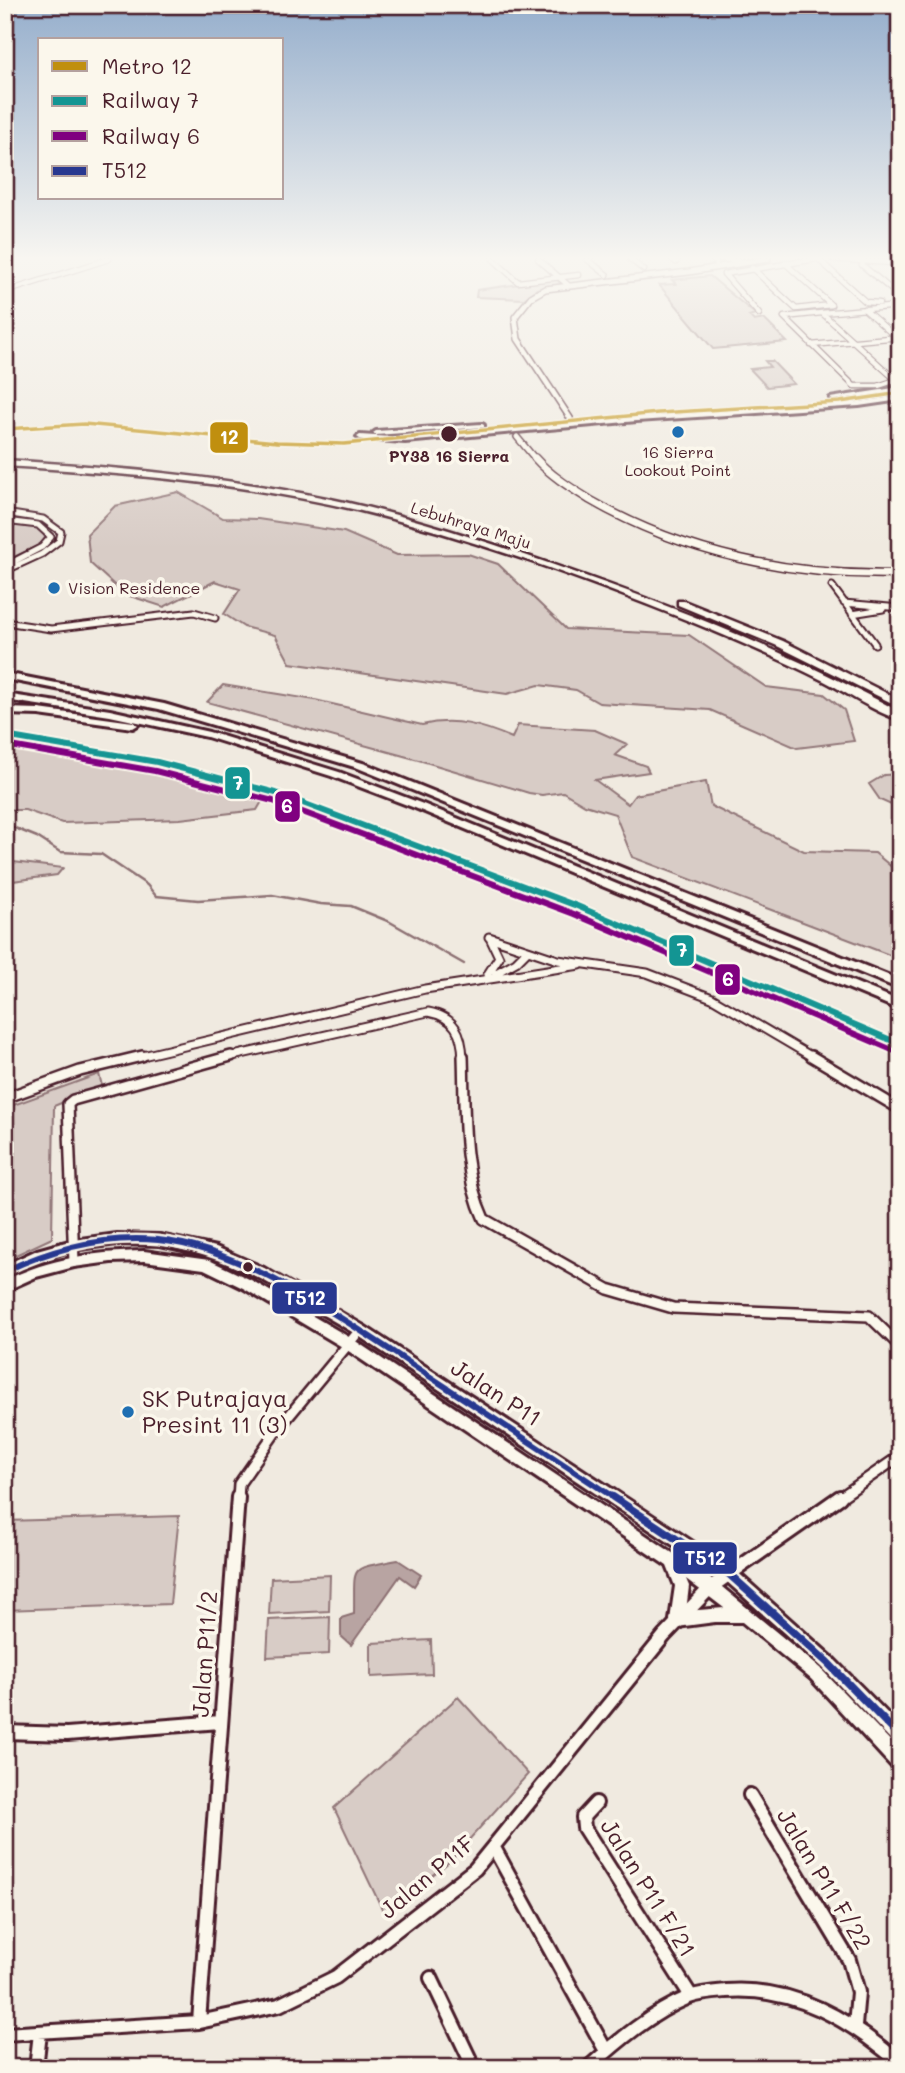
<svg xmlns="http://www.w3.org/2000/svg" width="905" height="2073" font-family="Mali,sans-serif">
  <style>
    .green { fill: #d8ccc6; stroke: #917678; stroke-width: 2 }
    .water { fill: #b8a4a2; stroke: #8c6f72; stroke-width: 2 }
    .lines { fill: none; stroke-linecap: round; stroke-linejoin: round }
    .stream { stroke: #8c6f72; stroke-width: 2.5 }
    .minor-far4-casing { stroke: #4a1f2b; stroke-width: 7 }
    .minor-far3-casing { stroke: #4a1f2b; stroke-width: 9 }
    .minor-far2-casing { stroke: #4a1f2b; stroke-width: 11 }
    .minor-far1-casing { stroke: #4a1f2b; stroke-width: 14 }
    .minor-casing { stroke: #4a1f2b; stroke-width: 18 }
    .tertiary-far1-casing { stroke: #4a1f2b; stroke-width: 8 }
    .tertiary-casing { stroke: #4a1f2b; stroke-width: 10 }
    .secondary-casing { stroke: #4a1f2b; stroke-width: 6 }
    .trunk-casing { stroke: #4a1f2b; stroke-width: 6 }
    .motorway-casing { stroke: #4a1f2b; stroke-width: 5 }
    .minor-far4 { stroke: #fbf7ec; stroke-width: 4.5 }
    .minor-far3 { stroke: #fbf7ec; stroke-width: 5 }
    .minor-far2 { stroke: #fbf7ec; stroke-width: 7 }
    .minor-far1 { stroke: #fbf7ec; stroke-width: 9 }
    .minor { stroke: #fbf7ec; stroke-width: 12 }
    .tertiary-far1 { stroke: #fbf7ec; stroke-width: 5 }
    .tertiary { stroke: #fbf7ec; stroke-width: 7 }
    .secondary { fill: #fbf7ec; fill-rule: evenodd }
    .trunk { fill: #fbf7ec; fill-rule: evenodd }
    .motorway { fill: #fbf7ec; fill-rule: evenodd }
    .bus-1-far1-casing { stroke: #fbf7ec; stroke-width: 11 }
    .bus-1-casing { stroke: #fbf7ec; stroke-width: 13 }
    .bus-1-far1 { stroke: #283890; stroke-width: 6 }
    .bus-1 { stroke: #283890; stroke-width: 8 }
    .rail-1-casing { stroke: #fbf7ec; stroke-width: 10 }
    .rail-2-casing { stroke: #fbf7ec; stroke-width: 10 }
    .rail-1 { stroke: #139593; stroke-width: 6 }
    .rail-2 { stroke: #800080; stroke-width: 6 }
    .metro-1-casing { stroke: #fbf7ec; stroke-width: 6 }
    .metro-1 { stroke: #c08f0f; stroke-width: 3.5 }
    .poi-dot { fill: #1f6fb2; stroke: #fbf7ec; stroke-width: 2.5 }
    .stop-dot { fill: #4a1f2b; stroke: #fbf7ec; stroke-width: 2.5 }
    .labels { text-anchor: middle; stroke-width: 7; stroke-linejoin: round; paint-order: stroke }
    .far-poi-label { font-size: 16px; fill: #4a1f2b; stroke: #fbf7ec }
    .far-stop-label { font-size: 16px; font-weight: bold; fill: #4a1f2b; stroke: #fbf7ec }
    .far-street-label { font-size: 16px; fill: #4a1f2b; stroke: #fbf7ec }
    .near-street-label { font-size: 23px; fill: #4a1f2b; stroke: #fbf7ec }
    .near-poi-label { font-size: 23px; fill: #4a1f2b; stroke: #fbf7ec; text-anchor: start }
    .line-badge { stroke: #fbf7ec; stroke-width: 2.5 }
    .badge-label { font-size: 19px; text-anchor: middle; font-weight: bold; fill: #fff }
  </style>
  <rect width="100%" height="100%" fill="#f0eae0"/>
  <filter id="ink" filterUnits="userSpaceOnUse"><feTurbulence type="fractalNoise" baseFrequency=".0143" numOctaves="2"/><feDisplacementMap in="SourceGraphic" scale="14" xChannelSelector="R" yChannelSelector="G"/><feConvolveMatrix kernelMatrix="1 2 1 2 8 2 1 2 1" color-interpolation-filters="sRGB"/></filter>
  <g filter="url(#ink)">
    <path class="green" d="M710 276 755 314 749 316 754 321 764 319 787 342 713 349 659 285 676 284 672 280Z
      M556 279 561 284 537 289 524 299 476 297 477 290Z
      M765 361H772L794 384 767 387 750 369 770 367Z
      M178 492 223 518 258 519 344 532 397 555 468 554 498 564 566 629 689 635 766 687 824 694 844 710 854 741 797 748 710 710 599 703 576 690 539 685 507 694 290 663 275 635 244 627 224 614 240 589 215 581 164 607 124 594 90 563 87 534 115 506Z
      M5 525C19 524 43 522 45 538L40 545 5 561Z
      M223 685 315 700 422 725C454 717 482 725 512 738L518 725 595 730 627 744 615 755 646 766 649 772 595 780 628 804 635 795 706 782 711 806 804 851 875 853 900 874 895 900 900 907V959L632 857 615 814 585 805 563 792 542 795 529 793 422 761 207 702Z
      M5 740C93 749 179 775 264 798L257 810 180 819 62 823 25 810H5Z
      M900 774V809L880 800 869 784 884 775Z
      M5 861 63 868 57 875 5 882Z
      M99 1074 102 1086 54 1106 52 1238 5 1260V1108Z
      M179 1516 170 1604 5 1610V1521Z
      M330 1575 329 1611 269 1614 271 1578Z
      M330 1617 329 1654 267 1657 269 1620Z
      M431 1640 432 1674 371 1677V1643Z
      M458 1697 528 1774 449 1862 384 1913 334 1808Z"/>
    <path class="water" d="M398 1560 421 1575 414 1586 400 1576 351 1645 341 1636V1618L354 1614C355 1563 347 1570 398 1560Z"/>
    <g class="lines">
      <path class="stream" d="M5 824 37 837 60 852 101 854 147 885 156 896 198 900 272 895 321 904 351 906 390 922 464 964"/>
      <g class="minor-far4-casing">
        <path id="minor-far4" d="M493 259 518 282 579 275
          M538 259 568 285
          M587 259 607 275
          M630 259 644 270
          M672 259 676 262
          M714 259 716 263
          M722 259 747 262
          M818 259 866 302 879 303
          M832 259 893 263 900 267
          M785 263 831 305
          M862 265 900 297
          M752 268 796 309 831 305
          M5 292 109 259
          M864 309 898 339
          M822 313 896 380 878 386H854L784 317Z
          M822 313 900 306
          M759 314 724 274 816 259
          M811 345 900 337"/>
      </g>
      <g class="minor-far3-casing">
        <path id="minor-far3" d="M5 513 43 519 61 532 59 541 42 554 5 571
          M5 521 38 525 51 537 42 547 7 565
          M832 586 875 644
          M844 603 900 608
          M852 614 883 609
          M5 622 51 629 194 612 215 618"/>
      </g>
      <g class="minor-far2-casing">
        <path id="minor-far2" d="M489 937 558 960 647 973 712 998 814 1058
          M496 973 516 962 527 951
          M488 974 499 957 490 938
          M134 1058 425 989 580 965
          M224 1058 428 1012C455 1017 462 1033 463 1058"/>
      </g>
      <g class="minor-far1-casing">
        <path id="minor-far1" d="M463 1056C465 1110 461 1170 484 1219L608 1289 673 1308 869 1316 900 1346
          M811 1056 900 1109
          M5 1098 80 1071 142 1056
          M74 1262 68 1104 73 1100 231 1056
          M238 1499 239 1484 274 1434 360 1330
          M838 1499 900 1456"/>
      </g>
      <g class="minor-casing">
        <path id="minor" d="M5 1732 67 1734 220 1722
          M750 1795 849 1960 858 1992 855 2026
          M596 1803 583 1817 584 1828 691 1996
          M494 1848 606 2051
          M431 1978 474 2068
          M199 2022 238 1497
          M5 2034 199 2022 279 2005 336 1977 475 1869 664 1636 711 1587 840 1497
          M36 2068 40 2033
          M588 2068C618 2041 651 2013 689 1997 700 1993 714 1992 726 1991 795 1986 850 2020 900 2063"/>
      </g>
      <g class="tertiary-far1-casing">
        <path id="tertiary-far1" d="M570 418 518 339 515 317 531 297 545 289 689 272 768 259
          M517 437 536 460"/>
      </g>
      <g class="tertiary-casing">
        <path id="tertiary" d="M535 458C550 475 571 488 590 500 683 554 794 577 900 574"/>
      </g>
      <g class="secondary-casing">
        <path id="secondary" d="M900 387V391L833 400 830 398Z
          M900 396V400L859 406 637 421 405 442 360 439 357 437 360 435 405 438 637 417 859 402Z
          M482 424 484 425V427L376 435 373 433 376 431Z
          M117 1234 160 1235 216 1247 264 1268 364 1326 734 1569 832 1657 900 1726V1745L894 1743 822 1667 724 1579 356 1334 256 1276 210 1256 160 1245 117 1244 73 1250 44 1259 5 1276V1265L37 1250 73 1240Z
          M144 1251 209 1260 251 1280 354 1340 716 1582 821 1669 900 1751V1771L894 1769 811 1679 742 1622H715L677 1627 672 1625 670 1620 675 1586 667 1566 344 1348 243 1288 204 1269 144 1261 111 1262 74 1267 36 1277 5 1291V1280C51 1258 93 1252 144 1251ZM686 1579 724 1608 686 1611 689 1586Z"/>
      </g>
      <g class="trunk-casing">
        <path id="trunk" d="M5 673 164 704 366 764 900 980V989L358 768 159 709 5 679Z
          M5 694 110 710 209 732 339 772 423 804 900 1001V1010L415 808 331 776 207 737 110 716 5 700Z
          M5 708 39 709 133 722 138 725 133 728 39 715 5 714Z"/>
      </g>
      <g class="motorway-casing">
        <path id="motorway" d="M5 460C113 467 220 476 326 498 404 514 479 539 554 565 673 606 789 652 900 712V720C874 712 849 694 824 681 782 660 738 641 694 623 584 579 472 538 357 510 242 483 123 473 5 466Z
          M678 601H684L783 641 900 700V707L775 645 678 605Z"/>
      </g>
      <use href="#minor-far4" class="minor-far4"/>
      <use href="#minor-far3" class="minor-far3"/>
      <use href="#minor-far2" class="minor-far2"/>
      <use href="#minor-far1" class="minor-far1"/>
      <use href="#minor" class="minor"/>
      <use href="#tertiary-far1" class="tertiary-far1"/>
      <use href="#tertiary" class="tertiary"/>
      <use href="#secondary" class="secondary"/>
      <use href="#trunk" class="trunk"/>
      <use href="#motorway" class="motorway"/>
      <g class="bus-1-far1-casing">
        <path id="bus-1-far1" d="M5 1271C54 1248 104 1235 158 1240 245 1248 354 1326 426 1374 489 1415 553 1457 616 1499"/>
      </g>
      <g class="bus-1-casing">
        <path id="bus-1" d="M613 1497 729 1574 827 1662 900 1737"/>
      </g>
      <use href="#bus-1-far1" class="bus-1-far1"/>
      <use href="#bus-1" class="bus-1"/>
      <g class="rail-1-casing">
        <path id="rail-1" d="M5 736 157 762 276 793 577 906 900 1044"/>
      </g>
      <g class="rail-2-casing">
        <path id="rail-2" d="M5 745 155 771 273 801 574 914 897 1052"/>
      </g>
      <use href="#rail-1" class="rail-1"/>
      <use href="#rail-2" class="rail-2"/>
      <g class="metro-1-casing">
        <path id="metro-1" d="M5 429 84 424 277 442 344 444 658 413 840 402 900 393"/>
      </g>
      <use href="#metro-1" class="metro-1"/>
    </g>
  </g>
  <linearGradient id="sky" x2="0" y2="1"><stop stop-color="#95aecc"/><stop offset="0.47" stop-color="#f8f6f1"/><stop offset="1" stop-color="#f8f6f1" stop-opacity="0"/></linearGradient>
  <rect width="905" height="549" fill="url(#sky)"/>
  <g class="poi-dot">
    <circle cx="678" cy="432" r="7"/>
    <circle cx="54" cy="588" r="7"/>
    <circle cx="128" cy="1412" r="7"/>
  </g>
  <g class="stop-dot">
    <circle cx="449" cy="434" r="9"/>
    <circle cx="248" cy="1267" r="6"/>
  </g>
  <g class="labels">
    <g class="far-poi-label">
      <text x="678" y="458">16 Sierra<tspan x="678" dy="18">Lookout Point</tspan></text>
      <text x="68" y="594" text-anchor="start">Vision Residence</text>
    </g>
    <g class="far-stop-label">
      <text x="449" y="462">PY38 16 Sierra</text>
    </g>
    <g class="far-street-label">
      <text transform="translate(471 525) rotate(17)" y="6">Lebuhraya Maju</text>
    </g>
    <g class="near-street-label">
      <text transform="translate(496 1393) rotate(33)" y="8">Jalan P11</text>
      <text transform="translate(205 1654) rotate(-86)" y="8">Jalan P11/2</text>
      <text transform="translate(427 1877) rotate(-40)" y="8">Jalan P11F</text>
      <text transform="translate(824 1879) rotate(59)" y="8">Jalan P11 F/22</text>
      <text transform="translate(648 1888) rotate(58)" y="8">Jalan P11 F/21</text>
    </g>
    <g class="near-poi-label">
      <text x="142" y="1407">SK Putrajaya<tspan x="142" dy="26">Presint 11 (3)</tspan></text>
    </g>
  </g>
  <g class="line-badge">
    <rect x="209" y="421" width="40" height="33" rx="7" fill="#c08f0f"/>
    <rect x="224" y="766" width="27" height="34" rx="7" fill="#139593"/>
    <rect x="274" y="790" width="27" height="33" rx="7" fill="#800080"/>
    <rect x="668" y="934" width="27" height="33" rx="7" fill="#139593"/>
    <rect x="714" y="963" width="27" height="33" rx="7" fill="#800080"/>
    <rect x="271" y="1281" width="67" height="34" rx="7" fill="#283890"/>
    <rect x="672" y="1541" width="66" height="34" rx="7" fill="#283890"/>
  </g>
  <g class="badge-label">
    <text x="229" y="444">12</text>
    <text x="238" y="790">7</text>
    <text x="287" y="813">6</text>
    <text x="682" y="957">7</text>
    <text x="728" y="986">6</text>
    <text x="305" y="1305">T512</text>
    <text x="705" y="1565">T512</text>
  </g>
  <rect width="905" height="2073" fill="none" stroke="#fbf7ec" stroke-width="28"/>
  <rect x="14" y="14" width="877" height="2045" fill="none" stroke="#4a1f2b" stroke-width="2.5" filter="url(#ink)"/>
  <rect x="38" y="38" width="245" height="161" fill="#fbf7ec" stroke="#b4a19f" stroke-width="2"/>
  <rect x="52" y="61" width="35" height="10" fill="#c08f0f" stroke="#b4a19f" stroke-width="2"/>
  <text x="102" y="74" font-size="21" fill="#4a1f2b">Metro 12</text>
  <rect x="52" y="96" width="35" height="10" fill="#139593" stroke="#b4a19f" stroke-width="2"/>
  <text x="102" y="108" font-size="21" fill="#4a1f2b">Railway 7</text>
  <rect x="52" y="131" width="35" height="10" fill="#800080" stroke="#b4a19f" stroke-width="2"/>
  <text x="102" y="144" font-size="21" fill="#4a1f2b">Railway 6</text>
  <rect x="52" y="166" width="35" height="10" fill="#283890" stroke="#b4a19f" stroke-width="2"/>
  <text x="102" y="178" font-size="21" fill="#4a1f2b">T512</text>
</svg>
